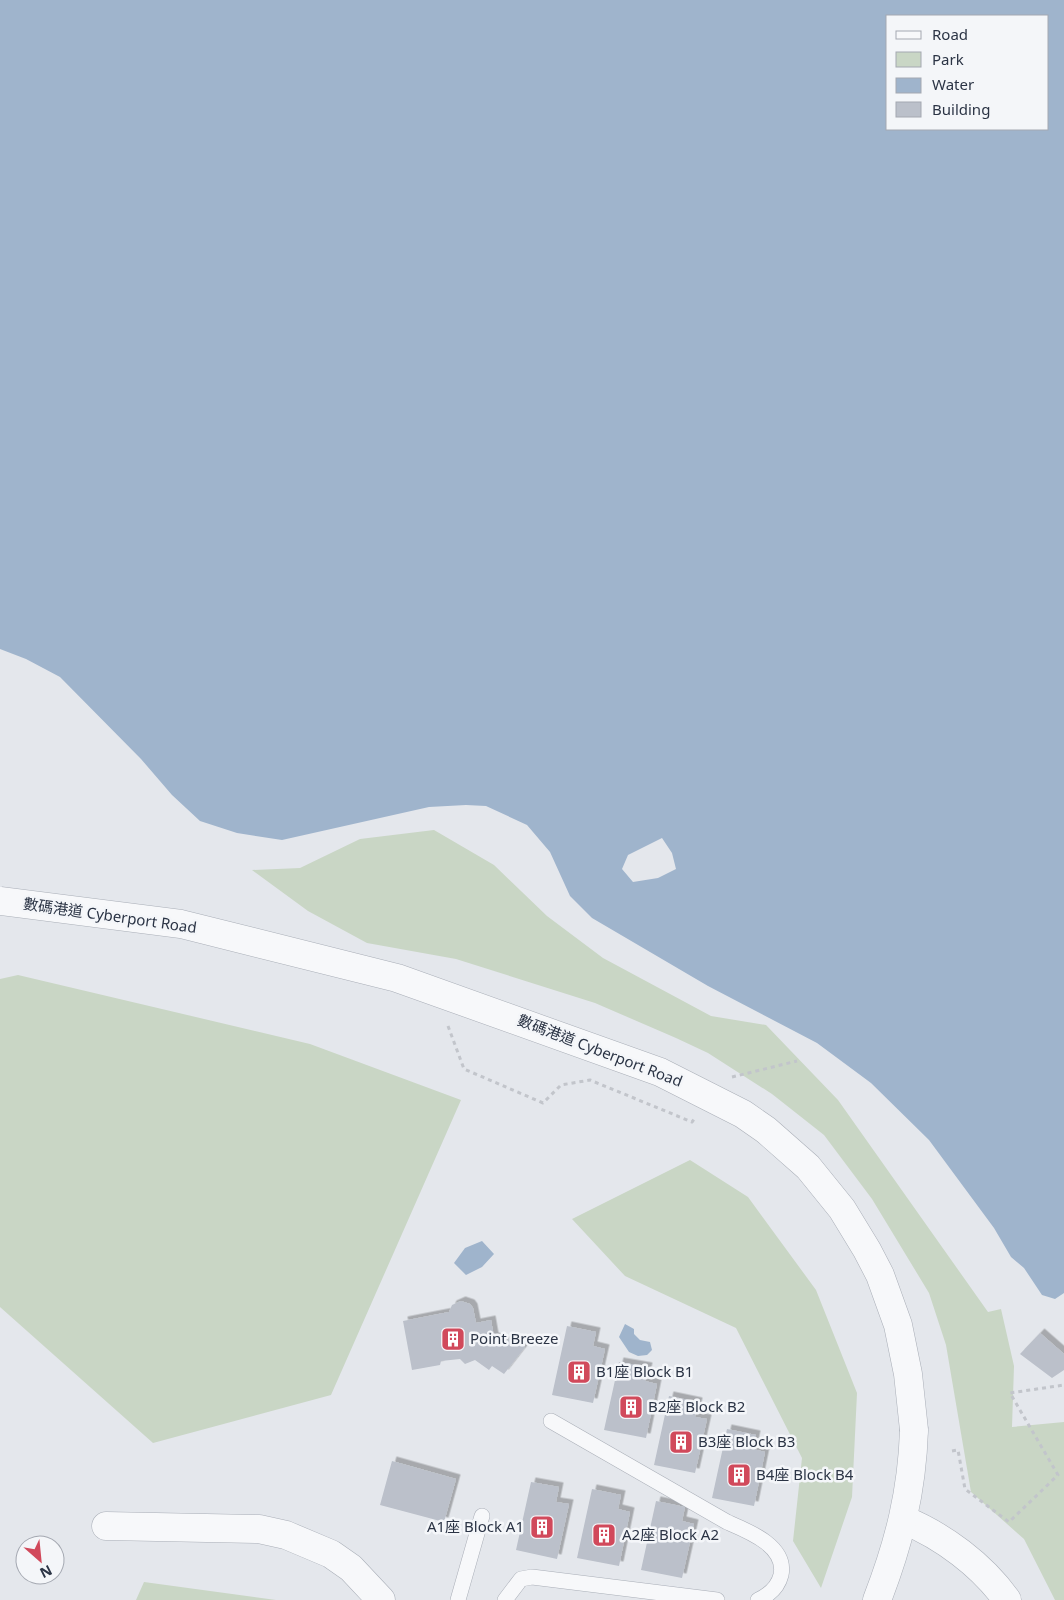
<svg xmlns="http://www.w3.org/2000/svg" width="1064" height="1600" font-family="'Noto Sans','Noto Sans TC',sans-serif">
  <style>
    .green { fill: #c9d6c5 }
    .water { fill: #9fb4cc; fill-rule: evenodd }
    .building { fill: #bbc0ca; filter: url(#shadow) }
    .lines { fill: none; stroke-linecap: round; stroke-linejoin: round }
    .service-casing { stroke: #a9aeb7; stroke-width: 16 }
    .minor-casing { stroke: #a9aeb7; stroke-width: 29 }
    .tertiary-casing { stroke: #a9aeb7; stroke-width: 29 }
    .path { stroke: #c2c5cb; stroke-width: 3; stroke-dasharray: 4 4; stroke-linecap: butt }
    .service { stroke: #f7f8fa; stroke-width: 15 }
    .minor { stroke: #f7f8fa; stroke-width: 28 }
    .tertiary { stroke: #f7f8fa; stroke-width: 28 }
    .tertiary-bridge-casing { stroke: #a9aeb7; stroke-width: 29; stroke-linecap: butt }
    .tertiary-bridge { stroke: #f7f8fa; stroke-width: 28 }
    .labels { text-anchor: middle; stroke-width: 5; stroke-linejoin: round; paint-order: stroke }
    .street-label { font-size: 15px; fill: #2b3445; stroke: #f4f6f9 }
    .poi-label { font-size: 15px; fill: #2b3445; stroke: #f4f6f9; text-anchor: start }
  </style>
  <defs>
    <filter id="shadow"><feDropShadow dx="4.5" dy="-4.5" stdDeviation="0" flood-color="#0004"/></filter>
  </defs>
  <rect width="100%" height="100%" fill="#e4e7ec"/>
  <path class="green" d="M434 830 494 865 547 916 603 958 711 1016 766 1025 838 1100 988 1312 1001 1309 1014 1366 1012 1427 1064 1422V1600H1055L1024 1539 971 1492 946 1345 929 1293 872 1199 824 1135 772 1094 708 1053 676 1038 595 1003 456 959 367 943 308 911 252 870 300 868 360 839Z
    M18 975 310 1044 461 1100 331 1395 153 1443 0 1307V979Z
    M690 1160 748 1197 816 1290 857 1393 852 1497 821 1588 793 1541 802 1458 736 1328 625 1276 572 1219Z
    M144 1582 276 1600H136Z"/>
  <path class="water" d="M0 0H1064V1293L1055 1299 1042 1295 1024 1268 1011 1257 994 1228 929 1140 871 1083 817 1043 708 986 592 918 570 896 550 852 527 825 486 806 466 805 429 807 282 840 237 833 200 821 172 795 141 759 60 677 26 659 0 649ZM888 16H1048V129H888ZM662 838 672 853 676 869 658 878 633 882 622 869 628 855Z
    M482 1241 494 1254 482 1267 466 1275 454 1263 465 1248Z
    M625 1324 634 1329V1334L640 1340 650 1342 652 1350 647 1355 638 1356 629 1352 619 1337Z"/>
  <path class="building" d="M461 1301 470 1304 473 1308 476 1323 491 1320 494 1337 507 1342 511 1336 525 1347 504 1374 492 1366 489 1370 475 1360 465 1364 460 1359 441 1361 440 1365 412 1370 403 1321 449 1312 452 1305Z
    M567 1326 596 1332 593 1346 605 1349 593 1403 552 1395Z
    M1040 1333 1064 1354V1370L1052 1378 1020 1354Z
    M619 1362 648 1367 645 1381 657 1384 646 1438 604 1430Z
    M669 1396 698 1402 695 1417 707 1419 695 1473 654 1465Z
    M727 1429 756 1435 753 1449 765 1452 754 1506 712 1498Z
    M392 1461 456 1479 444 1522 380 1505Z
    M531 1482 559 1487 556 1502 569 1504 557 1559 516 1550Z
    M592 1489 621 1495 618 1509 630 1512 619 1566 577 1558Z
    M656 1501 685 1507 682 1521 694 1524 682 1578 641 1570Z"/>
  <g class="lines">
    <g class="service-casing">
      <path id="service" d="M551 1421 727 1522C748 1531 787 1546 781 1575 778 1587 769 1595 758 1600
        M458 1600 482 1516
        M505 1600 521 1579 532 1577 717 1600"/>
    </g>
    <g class="minor-casing">
      <path id="minor" d="M904 1520C943 1536 982 1565 1007 1600
        M106 1526 259 1529 286 1535 331 1554 351 1568 381 1600"/>
    </g>
    <g class="tertiary-casing">
      <path id="tertiary" d="M877 1600C899 1543 912 1492 914 1430"/>
    </g>
    <path class="path" d="M448 1026 464 1069 543 1103 561 1085 590 1080 692 1122 695 1118
      M732 1077 797 1061
      M952 1451 958 1450 965 1489 1009 1522 1058 1475 1010 1393 1064 1385"/>
    <use href="#service" class="service"/>
    <use href="#minor" class="minor"/>
    <use href="#tertiary" class="tertiary"/>
    <g class="tertiary-bridge-casing">
      <path id="tertiary-bridge" d="M0 901 181 924 397 978 660 1072 743 1114 766 1130 808 1167 842 1209 867 1250 880 1275 898 1325 908 1374 914 1430"/>
    </g>
    <use href="#tertiary-bridge" class="tertiary-bridge"/>
  </g>
  <defs>
    <g id="building-square" transform="scale(1.25)"><rect x="-9" y="-9" width="18" height="18" rx="4" fill="#d1495b" stroke="#f4f6f9"/><path d="M-4-6H4V6H1V3H-1V6H-4ZM-2.5-4.3h1.7v1.8h-1.7ZM.8-4.3h1.7v1.8H.8ZM-2.5-1h1.7V.8h-1.7ZM.8-1h1.7V.8H.8Z" fill="#fff"/></g>
  </defs>
  <g fill-rule="evenodd">
    <use href="#building-square" x="453" y="1339"/>
    <use href="#building-square" x="579" y="1372"/>
    <use href="#building-square" x="631" y="1407"/>
    <use href="#building-square" x="681" y="1442"/>
    <use href="#building-square" x="739" y="1475"/>
    <use href="#building-square" x="542" y="1527"/>
    <use href="#building-square" x="604" y="1535"/>
  </g>
  <g class="labels">
    <g class="street-label">
      <text transform="translate(110 916) rotate(8)" y="5">數碼港道 Cyberport Road</text>
      <text transform="translate(600 1051) rotate(21)" y="5">數碼港道 Cyberport Road</text>
    </g>
    <g class="poi-label">
      <text x="470" y="1344">Point Breeze</text>
      <text x="596" y="1377">B1座 Block B1</text>
      <text x="648" y="1412">B2座 Block B2</text>
      <text x="698" y="1447">B3座 Block B3</text>
      <text x="756" y="1480">B4座 Block B4</text>
      <text x="524" y="1532" text-anchor="end">A1座 Block A1</text>
      <text x="622" y="1540">A2座 Block A2</text>
    </g>
  </g>
  <rect x="886" y="15" width="162" height="115" fill="#f4f6f9" stroke="#a4a8b1"/>
  <rect x="896" y="31" width="25" height="8" fill="#f7f8fa" stroke="#a4a8b1"/>
  <text x="932" y="40" font-size="15" fill="#2b3445">Road</text>
  <rect x="896" y="52" width="25" height="15" fill="#c9d6c5" stroke="#a4a8b1"/>
  <text x="932" y="65" font-size="15" fill="#2b3445">Park</text>
  <rect x="896" y="78" width="25" height="15" fill="#9fb4cc" stroke="#a4a8b1"/>
  <text x="932" y="90" font-size="15" fill="#2b3445">Water</text>
  <rect x="896" y="102" width="25" height="15" fill="#bbc0ca" stroke="#a4a8b1"/>
  <text x="932" y="115" font-size="15" fill="#2b3445">Building</text>
  <g transform="translate(40 1560) rotate(153)"><circle r="24" fill="#f4f6f9" stroke="#a4a8b1"/>
  <path d="M0-4L9 19L0 12L-9 19Z" fill="#d1495b"/>
  <text y="-8" font-size="14" font-weight="bold" text-anchor="middle" fill="#2b3445">N</text>
  </g>
</svg>
